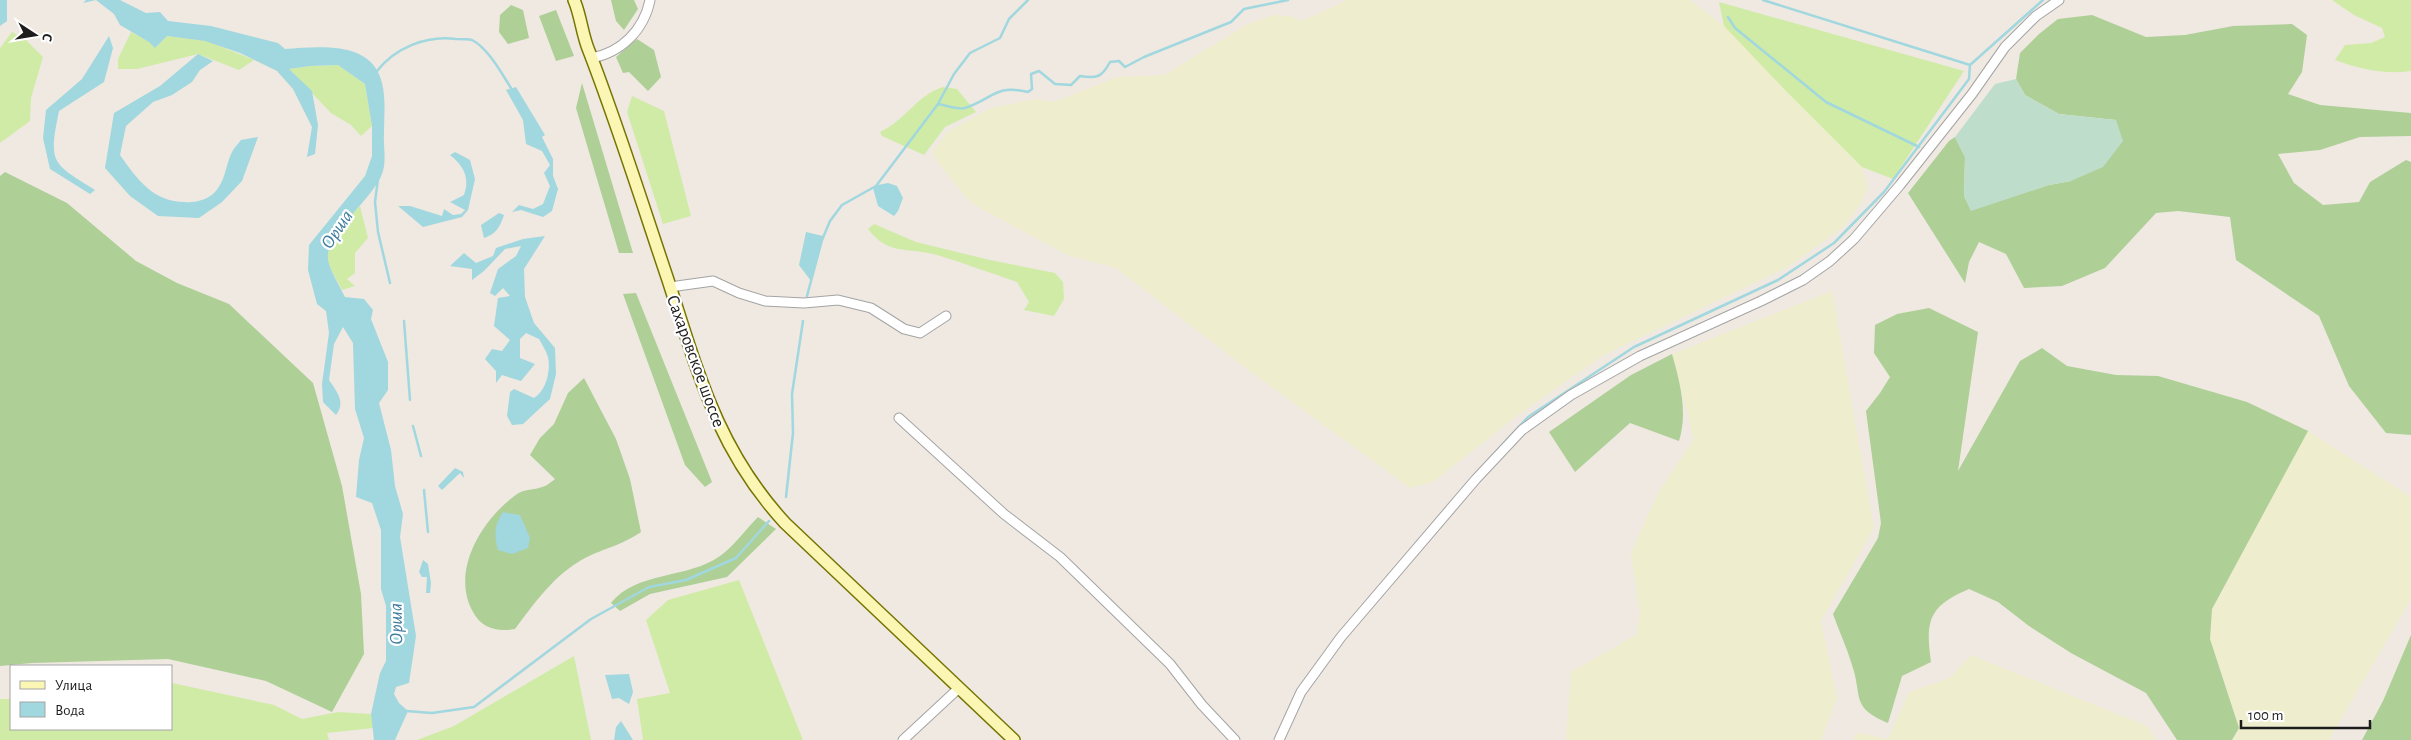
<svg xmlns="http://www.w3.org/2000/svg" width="2411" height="740" font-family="'Alegreya Sans',sans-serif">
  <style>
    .farmland { fill: #eeedcd }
    .grass { fill: #d0eba6 }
    .forest { fill: #aecf96 }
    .wetland { fill: #bfddcb }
    .water { fill: #a1d7de }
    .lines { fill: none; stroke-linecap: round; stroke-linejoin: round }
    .stream { stroke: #a1d7de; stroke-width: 2.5 }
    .minor-casing { stroke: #a4a4a4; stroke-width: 11 }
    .secondary-casing { stroke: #767502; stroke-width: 14 }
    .minor { stroke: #fff; stroke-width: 9 }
    .secondary { stroke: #fbf6b4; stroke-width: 11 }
    .labels { text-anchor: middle; stroke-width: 4.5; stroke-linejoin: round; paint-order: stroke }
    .street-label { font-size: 18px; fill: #1d1d1d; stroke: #fff }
    .water-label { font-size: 19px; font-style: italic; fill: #427c9f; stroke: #fff }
  </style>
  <rect width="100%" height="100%" fill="#efe9e2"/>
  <path class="farmland" d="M1347 0H1690L1724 26 1862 167 1868 188 1861 204 1842 228 1786 268 1604 355 1518 415 1433 482 1410 488 1247 369 1116 268 1067 255 978 207 968 200 934 157 933 151 947 132 991 108 1035 99 1053 102 1118 77 1164 75 1248 24 1274 15 1290 16 1302 21Z
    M1832 291 1874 528 1821 621 1837 698 1821 740H1566L1571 672 1636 635 1640 616 1631 553 1658 493 1694 439 1672 354Z
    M2308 431 2411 497V599L2329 740H2232L2239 728 2210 639 2212 609Z
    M1971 655 2147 726 2156 740H1852L1858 733 1888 739 1909 692 1950 678Z"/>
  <path class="grass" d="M2332 0H2411V71C2385 75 2360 69 2335 60L2345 45 2371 43 2385 37 2382 28 2354 15Z
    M1719 2 1964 71 1893 179 1862 167 1786 91 1724 26Z
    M12 32 25 39 43 57 31 98 30 121 0 143V48Z
    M131 32 150 42 155 48 167 36 207 41 254 60 239 70 198 54 137 69H118V59Z
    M338 65 365 84 372 126 361 136 351 125 331 113 289 69 310 66Z
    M943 87 957 89 976 112 945 127 924 155 882 136 880 132C906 120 917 95 943 87Z
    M632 96 664 111 691 216 663 224 627 112Z
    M360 206 368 238 355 253V273L347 279 355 286 342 290C338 281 330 270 328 260 325 245 349 216 360 206Z
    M874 224 916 242 990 260 1055 273 1063 282 1064 299 1054 316 1024 310 1029 302 1017 282C990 273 964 263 937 255 909 247 888 256 868 229Z
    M739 580 803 740H643L637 699 670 693 646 620 668 600Z
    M574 656 591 740H417L454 726Z
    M172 683 274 705 302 719 338 712 371 714 373 728 327 733 329 740H0V699H11V729H171Z"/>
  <path class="forest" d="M611 0H634L638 9 624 30 616 21Z
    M511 5 523 10 529 38 508 44 499 32 500 15Z
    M556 10 574 56 556 61 539 16Z
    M2092 15 2146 37 2185 35 2233 26 2292 24 2307 35 2302 72 2288 94 2320 105 2411 113V136L2360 137 2320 150 2278 154 2294 183 2323 205 2359 202 2370 182 2406 160 2411 162V435L2386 433 2349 386 2319 316 2236 260 2230 217 2178 211 2156 213 2105 268 2062 286 2024 288 2006 254 1979 242 1969 262 1965 283 1908 193 1949 141 1955 137 1965 157 1964 196 1971 210 2049 185 2071 181 2116 120 2059 114 2025 95 2016 79 2020 53 2039 34 2058 19Z
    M637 39 654 50 661 77 648 91 629 72 623 73 616 57Z
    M582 83 633 253H619L576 108Z
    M5 172 67 203 136 261 177 283 229 304 313 383 342 486 361 594 364 654 332 712 266 681 168 659 32 663 0 666V176Z
    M636 293 712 482 705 487 685 465 623 294Z
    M1929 308 1978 332 1958 471 2020 361 2042 348 2067 366 2116 375 2158 376 2247 402 2308 431 2212 609 2210 639 2239 728 2232 740H2177L2146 693 2071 653 2029 626 1998 602 1969 589C1929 606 1925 620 1931 662L1902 676 1888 723C1850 707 1863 697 1852 665 1847 648 1839 631 1833 614L1878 538 1881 523 1866 411 1880 393 1890 377 1874 353 1875 325 1897 314Z
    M1672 354C1680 382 1688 412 1679 441L1630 423 1575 472 1549 432 1631 375Z
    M584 378 616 439 630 479 641 532C620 546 605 548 585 558 554 575 536 601 515 629 498 632 482 629 473 612 450 571 482 519 517 494 524 489 534 490 542 487 547 486 551 482 555 479L530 455 540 438 554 424 568 393Z
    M758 517 776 529 727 577 650 594 620 611 611 603C636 571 688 579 720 556 734 546 746 529 758 517Z
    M2411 635V740H2362L2383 701Z"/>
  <path class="wetland" d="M2016 79 2025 95 2059 114 2116 120 2123 141 2103 167 2071 181 2049 185 1971 211 1964 196 1965 157 1955 137 1995 84Z"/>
  <path class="water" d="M0 0H7V21L0 26Z
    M86 0H120L146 13 160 12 168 21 211 26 278 43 285 49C319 47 372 40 382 83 386 100 384 116 384 133 383 146 387 161 382 174 373 199 325 234 328 259 329 269 341 288 345 297L364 299 373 310 371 319 388 362V390L379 403 391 450 395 486 403 514 400 537 416 636 409 683 396 687 394 694 399 703 408 711 395 740H374L371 714 380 673 386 661V606L381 589V530L372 503 356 497 359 460 364 438 355 409 353 343 343 327 334 344 329 380C337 392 346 402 336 415L323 402 322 384 329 333 326 311 317 304 308 270 309 245 365 176 372 156V126L365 84 338 65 310 66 289 69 312 91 318 125 315 154 307 157 312 127 293 89 277 71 240 53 205 41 167 36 155 48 149 42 120 25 114 14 96 0 83 3Z
    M109 36 113 48 104 82 59 111C48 164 52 163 95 190L90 194 50 169 43 138 46 110 82 79Z
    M198 54 213 61 200 70 192 82 172 95 153 102 126 126 120 155C137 179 153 202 185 202 194 203 206 200 213 194 226 182 225 166 232 152 234 148 238 144 241 140L258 137 242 181 222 202 199 218 158 216 130 196 105 168 114 113 160 86Z
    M516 87 545 135 542 137 553 159V176L558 189 552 211 543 217 521 210 512 212 519 205 533 209 543 204 550 186 544 173 550 165 542 151 526 144 523 120 506 90Z
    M455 152 470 160 475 179 468 210 462 217 423 227 398 206H410L442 216 444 209 453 215 461 214 465 210 450 202 464 195C470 178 464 166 450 155Z
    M888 183 897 186 903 198 898 211 894 216 878 206 873 188 878 185Z
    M499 213 504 215C500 227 496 234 484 238L481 225Z
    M806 232 823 236 811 281 799 265Z
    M545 236 524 269 525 297 534 323 555 348 556 374 550 399 523 424 512 425 507 416 510 392 514 389 534 398C546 391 551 371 548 357 546 351 542 344 539 339L526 333 520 339V358L535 364 521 381 502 375 496 383V371L485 359 492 349 502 351 510 340 494 326 498 298 510 296 503 288 495 296 490 293 498 269 516 256 521 246 505 249 484 271 472 280V269L450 266 464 253 476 263 493 256 496 248 523 239Z
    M455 468 463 472 464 478 460 473 442 490 438 486Z
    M503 512 520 515 530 538 528 548 512 554 498 550C494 535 494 525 503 512Z
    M423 560 428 564 431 583 430 593H426L427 577H422L419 572Z
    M629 674 633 692 629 704 619 698 612 699 605 675Z
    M621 721 633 740H614L616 727Z"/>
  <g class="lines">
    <path class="stream" d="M1763 0 1970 65
      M1728 17 1735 28 1826 102 1919 147
      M377 71C395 48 426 35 456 39 461 39 468 39 472 40 488 48 502 74 511 88
      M938 104 954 74 970 53 1000 38 1009 19 1028 0
      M378 179 375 202 378 232 390 283
      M807 296 822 240 830 221 842 205 876 186 938 104C945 105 958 110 965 108 993 99 995 84 1028 92L1032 89 1031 74 1039 71 1055 84 1071 85 1080 76C1097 79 1102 77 1110 62L1119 61 1125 67 1144 57 1231 22 1244 9 1288 0
      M404 321 410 400
      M413 426 421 456
      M1491 457 1528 417 1634 347 1778 280 1834 243 1884 192 1969 79 1970 65 2043 0
      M424 490 428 532
      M786 497 793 433 792 394 803 321
      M406 711 432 713 474 707 591 619 649 587 686 580 736 558 769 521"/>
    <g class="minor-casing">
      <path id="minor" d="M591 58C621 53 644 30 650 0
        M670 287 713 281 739 293 765 301 804 303 838 300 871 308 904 329 920 333 946 316
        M899 418 1004 514 1060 557 1170 664 1202 705 1235 740
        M903 740 959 688
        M1279 740 1301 692 1341 637 1476 479 1522 430 1571 395 1640 356 1761 301 1803 280 1830 261 1854 239 1900 185 1972 94 2005 47 2036 16 2059 0"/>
    </g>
    <g class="secondary-casing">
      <path id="secondary" d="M574 0C581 16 582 35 589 51 618 126 642 203 668 280 698 372 717 449 785 523L1014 740"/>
    </g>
    <use href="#minor" class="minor"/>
    <use href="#secondary" class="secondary"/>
  </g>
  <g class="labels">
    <g class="street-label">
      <text transform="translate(696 361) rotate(70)" y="6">Сахаровское шоссе</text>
    </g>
    <g class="water-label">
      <text transform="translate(336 229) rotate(-56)" y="7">Орша</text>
      <text transform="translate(395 624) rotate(-91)" y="7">Орша</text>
    </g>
  </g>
  <rect x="10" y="665" width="162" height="65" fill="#ffffff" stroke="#a5a5a5"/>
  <rect x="20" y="681" width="25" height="8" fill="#fbf6b4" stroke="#a5a5a5"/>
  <text x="55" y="690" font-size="15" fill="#1d1d1d">Улица</text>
  <rect x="20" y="702" width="25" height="15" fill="#a1d7de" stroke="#a5a5a5"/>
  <text x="55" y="715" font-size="15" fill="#1d1d1d">Вода</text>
  <g transform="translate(35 35) rotate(102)" stroke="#ffffff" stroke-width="4" paint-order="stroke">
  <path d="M0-4L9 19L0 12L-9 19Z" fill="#1d1d1d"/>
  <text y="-8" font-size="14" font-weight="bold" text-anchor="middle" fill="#1d1d1d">С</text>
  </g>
  <path d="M2241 720v8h129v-8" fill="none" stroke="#1d1d1d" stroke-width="2.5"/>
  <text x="2248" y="720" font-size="15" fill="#1d1d1d" stroke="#ffffff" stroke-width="4" paint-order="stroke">100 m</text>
</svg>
